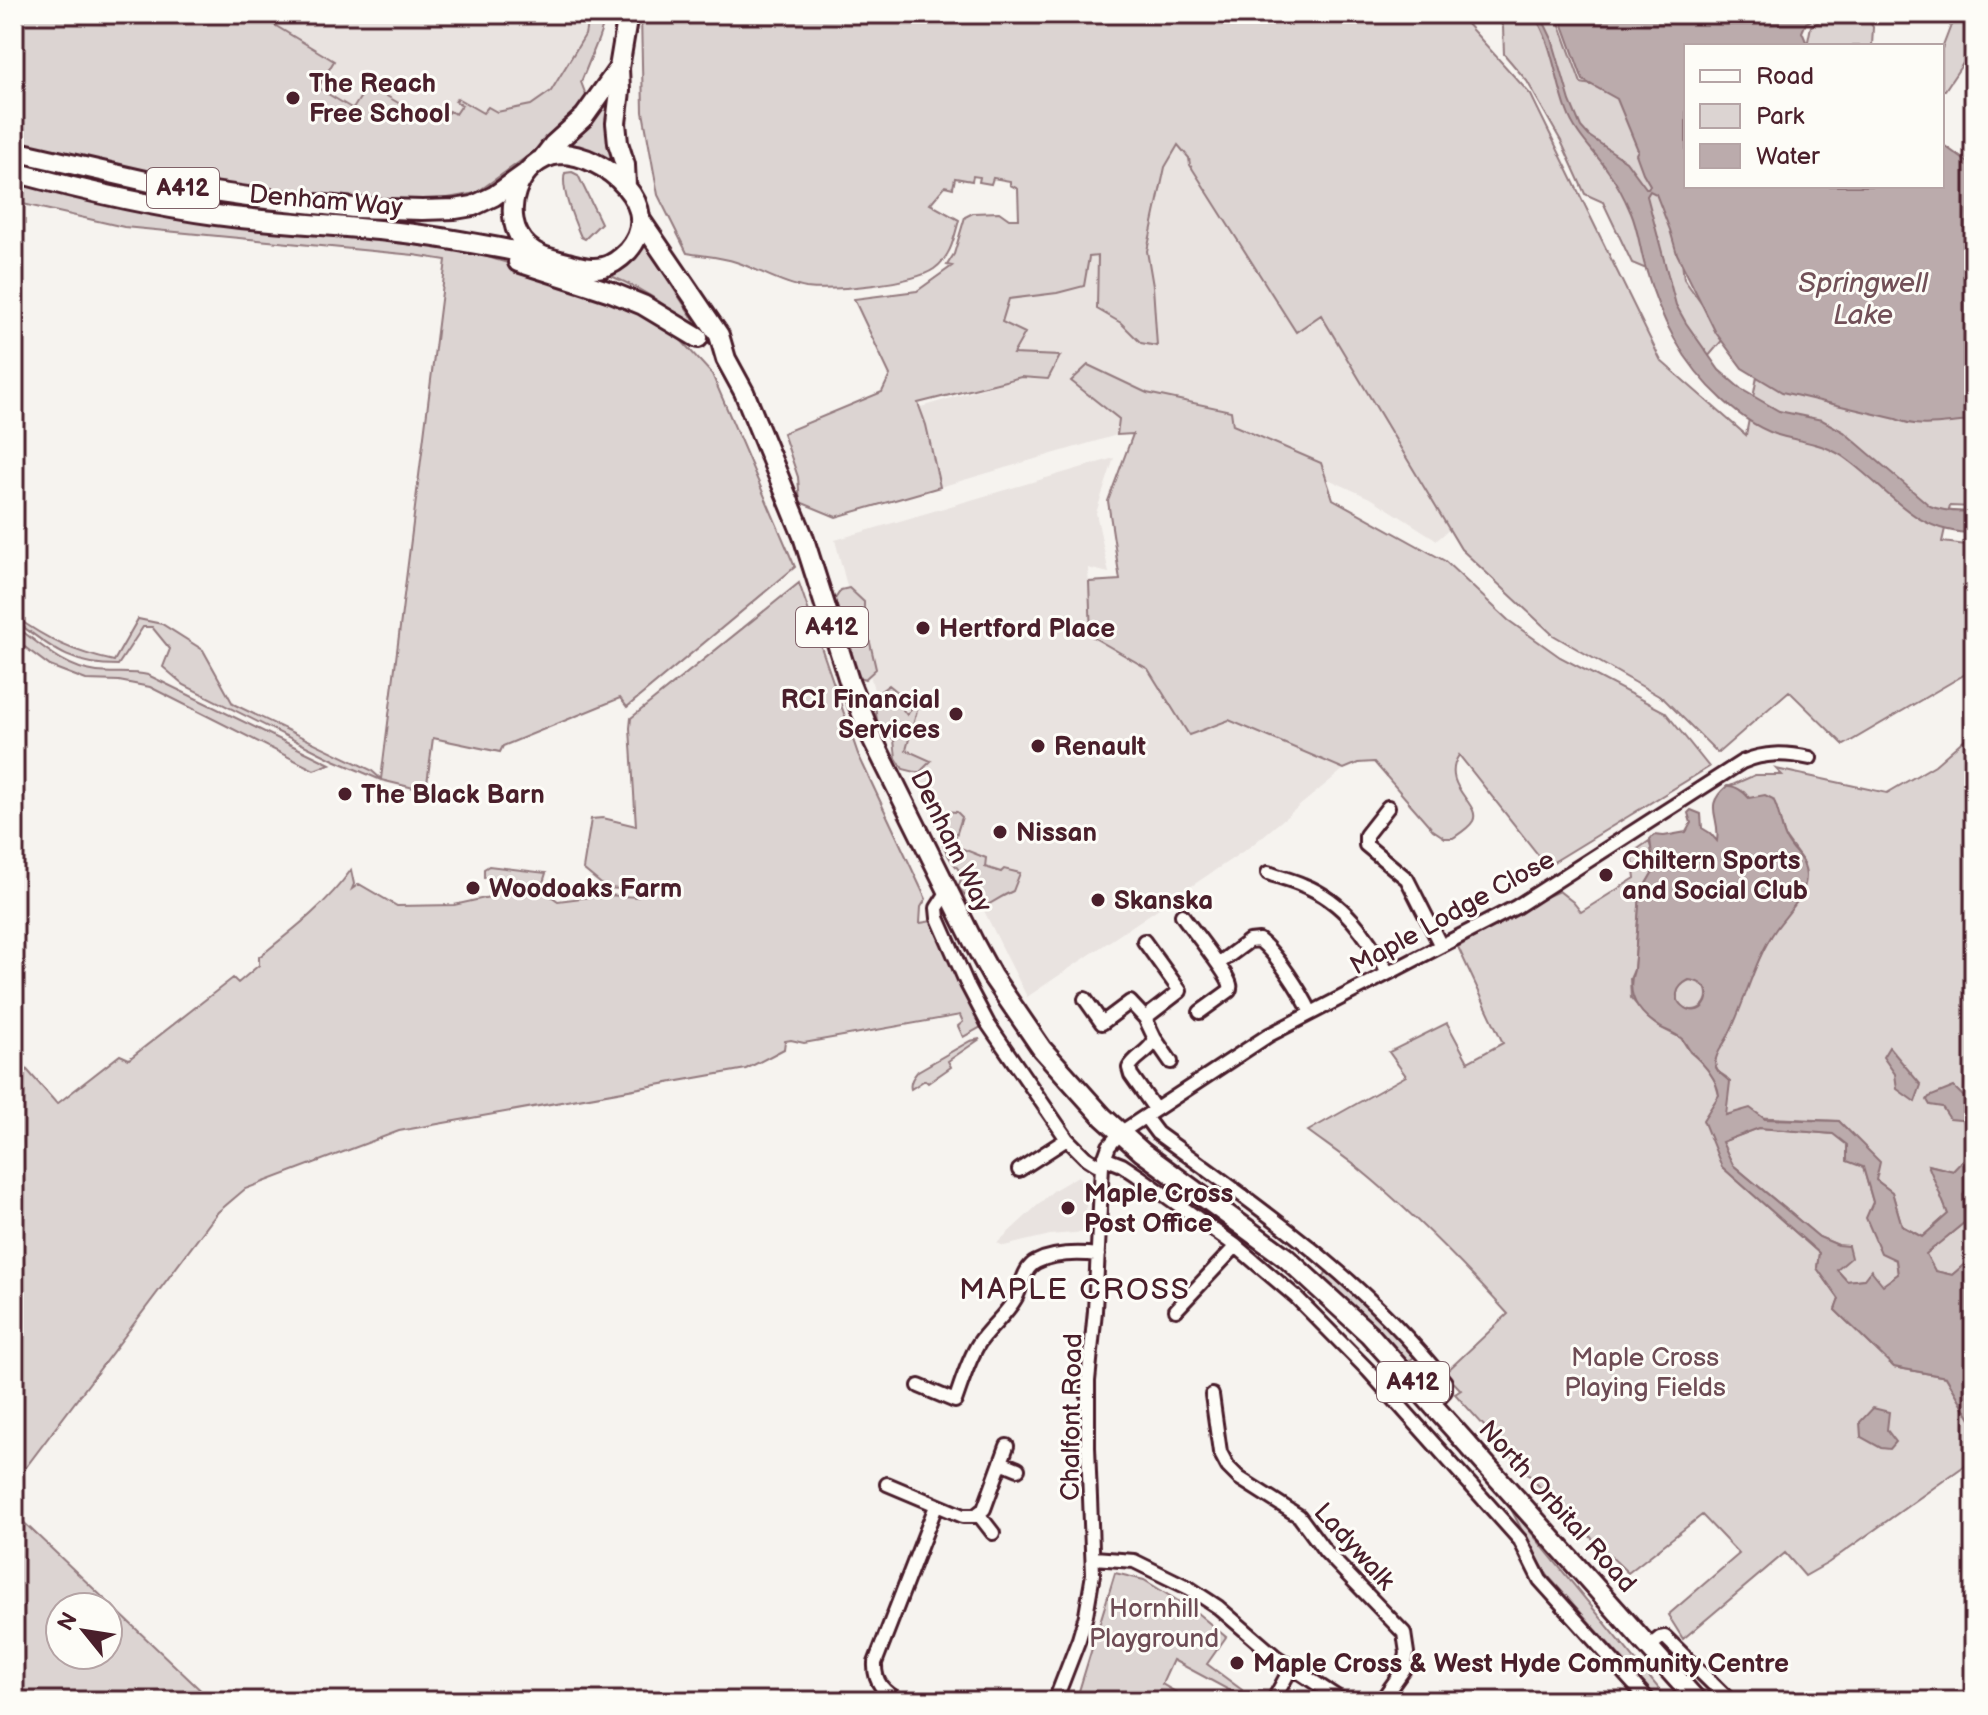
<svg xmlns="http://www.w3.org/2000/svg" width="1988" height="1715" font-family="'Balsamiq Sans',sans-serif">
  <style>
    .built { fill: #e9e3e0 }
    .green { fill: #dcd4d2; stroke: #937a7e; stroke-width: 2; fill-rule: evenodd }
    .water { fill: #bbabac; stroke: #8e7378; stroke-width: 2; fill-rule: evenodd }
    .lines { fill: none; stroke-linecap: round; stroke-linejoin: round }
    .minor-casing { stroke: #4a1f2b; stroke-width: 18 }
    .primary-casing { stroke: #4a1f2b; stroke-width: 24 }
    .minor { stroke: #fdfcf7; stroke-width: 12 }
    .primary { stroke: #fdfcf7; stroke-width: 18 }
    .poi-dot { fill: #4a1f2b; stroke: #fdfcf7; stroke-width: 3 }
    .labels { text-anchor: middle; stroke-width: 6; stroke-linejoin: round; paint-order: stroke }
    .shield { fill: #fdfcf7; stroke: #806168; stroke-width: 2 }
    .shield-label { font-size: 24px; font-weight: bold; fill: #4a1f2b }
    .poi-label { font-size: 26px; font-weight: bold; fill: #4a1f2b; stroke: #fdfcf7; text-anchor: start }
    .street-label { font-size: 26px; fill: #4a1f2b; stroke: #fdfcf7 }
    .park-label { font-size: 26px; fill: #6e4c55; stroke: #fdfcf7 }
    .water-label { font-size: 28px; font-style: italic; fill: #725058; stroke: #fdfcf7 }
    .quarter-label { font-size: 30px; letter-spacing: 2px; fill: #4a1f2b; stroke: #fdfcf7 }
  </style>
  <rect width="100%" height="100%" fill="#f6f3ef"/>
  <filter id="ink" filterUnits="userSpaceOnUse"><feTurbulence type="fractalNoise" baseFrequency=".0125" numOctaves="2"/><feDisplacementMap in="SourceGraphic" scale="16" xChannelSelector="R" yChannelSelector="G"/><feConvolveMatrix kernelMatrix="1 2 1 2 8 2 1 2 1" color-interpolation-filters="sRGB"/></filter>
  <g filter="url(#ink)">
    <path class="built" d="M14 14H607L598 40 581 83 510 155Z
      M1177 145 1189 159 1296 331 1321 315 1450 529 1437 540 1374 500 1326 478 1320 463 1232 425 1230 411 1147 393 1088 365 1071 381 1119 419 1117 435 940 487 921 407 1021 377 1048 379 1060 357 1013 354 1002 322 1009 299 1057 293 1084 286 1089 257 1098 256 1097 309 1121 323 1141 343 1153 286 1147 251 1165 167Z
      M1114 458 1096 513 1109 573 1088 568 1091 636 1148 669 1189 735 1229 720 1344 769 1251 846 1027 997 874 690 835 540Z
      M1078 1176 1086 1190V1232L1050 1235 1004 1246 997 1243 1054 1190Z"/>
    <path class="green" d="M14 14H256L334 61 318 88 353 109 368 85 429 121 443 120 449 111 456 114 462 105 455 101 457 98 483 113 488 107 497 112 531 105 551 91 585 35 588 19 579 14H607L598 40 581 82 587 98 532 153 476 193 431 201 353 200 236 189 104 163 14 142Z
      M641 14H1458L1531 95 1661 361 1746 435 1759 366 1974 406V507L1950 506 1942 542 1974 546V669L1844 745 1789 691 1718 753 1664 699 1553 635 1461 549 1321 315 1296 332 1190 165 1189 158 1178 145 1165 167 1147 251 1153 286 1157 346 1141 343 1121 323 1097 309 1098 256 1089 257 1084 286 1057 293 1009 299 1002 322 1025 333 1013 354 1060 356 1048 379 1021 377 918 403 926 425 940 487 836 517 800 502 798 477 783 433 882 392 890 375 854 299 917 291 952 266 947 265 954 254 965 217 973 213 999 212 1009 219H1019L1018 189 1010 185V181L993 178 991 184 979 182 980 177 973 176 972 181 955 178 953 188 945 186 930 204 959 220C954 238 951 257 934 269 912 284 834 291 806 288 781 284 760 270 736 262 721 257 703 256 687 253L658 195 643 112Z
      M1495 14H1556L1581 83 1616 89 1676 212 1684 279 1725 337 1708 357 1676 315 1661 275 1632 263 1603 202 1585 194 1561 141 1527 81 1504 54 1503 27Z
      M1829 14H1864L1873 27 1872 46H1807L1811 26 1828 17Z
      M1969 16 1974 18V47L1945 90H1942V49L1953 20Z
      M610 94 607 123 614 165 592 151 564 145Z
      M572 172 578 175 601 223 585 239 581 237C574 221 560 188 565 173Z
      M14 180 451 246 570 282 649 319 679 338 712 374 795 567 627 707 620 698 503 746 500 752 433 738 426 791 381 780 334 760 184 685 163 667 170 649 152 627H143L118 665C69 665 52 648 14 620V616C48 640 73 652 114 661L138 619 162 624 203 650 233 704 371 770 381 779 446 260 414 255 124 227 14 202Z
      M643 241 710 345C681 314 650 292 611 276L621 269Z
      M1088 365 1147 393 1231 411 1233 425 1321 463 1333 499 1445 561 1508 620 1560 657 1665 712 1709 767 1547 866 1459 755C1439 786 1482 804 1473 821 1469 828 1459 834 1453 838H1445L1433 830 1374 762 1358 763 1344 769 1229 720 1189 735 1148 669 1091 636 1089 582 1120 580 1108 501 1133 434 1117 435 1119 419 1071 381Z
      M799 583 858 754 926 899 921 907 920 923 932 921 936 926 982 1023 981 1027 963 1037 958 1026 963 1022 960 1015 804 1043 791 1040 785 1041 784 1049 746 1069 399 1131 245 1189 218 1212 14 1483V1055L57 1104 120 1055 129 1059 233 978 238 983 259 965V957C293 930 326 905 351 870L354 884 352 889 359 884 397 906 454 905 494 896 493 877 484 878V869L489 866 546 873 541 889 558 901 605 895 638 897V890L606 888 583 869 591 819 603 818 636 826 630 728 631 718Z
      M849 588 864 602V615L860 625 868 634 876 669 865 679 856 676 850 658 852 650 846 640 835 599 841 590Z
      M14 625C40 644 64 668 97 672 114 674 131 671 148 675L330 764 314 770 150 687 119 681 86 680 50 666 14 639Z
      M889 685 900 694V706L907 715 912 708 918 707 906 750 931 761 919 773 903 769 896 758 894 740 877 721 874 696Z
      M1974 731V1149L1953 1171 1929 1165 1948 1214 1922 1237 1902 1226 1892 1192 1876 1180 1839 1121 1726 1116V1077L1717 1071 1715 1063 1717 1053 1728 1036 1747 986 1764 948 1775 929 1804 863 1785 837 1775 803 1749 798 1744 792 1730 786 1755 775H1782L1776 769 1887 793 1935 765Z
      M943 811 957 812 962 817 953 845 986 858 985 867 1001 872 1004 869 1020 873 1013 891C984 904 984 918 958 887 966 871 957 870 949 857 947 853 945 849 943 845L945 838 936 823Z
      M1649 841 1654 858V870L1640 894 1634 970 1630 979 1631 998 1648 1018 1659 1027 1681 1038 1690 1052 1704 1064 1715 1081 1719 1095 1722 1167 1819 1253 1817 1268 1839 1299 1835 1310 1894 1367 1946 1377 1971 1418 1974 1417V1459L1828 1563 1805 1576 1785 1553 1683 1639 1668 1615 1739 1554 1702 1515 1628 1573 1546 1494 1455 1394 1461 1390 1445 1373 1508 1314C1461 1262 1412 1212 1358 1168 1342 1155 1324 1143 1308 1131L1406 1076 1389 1052 1447 1023 1468 1062 1503 1043 1458 947 1537 901 1559 891 1573 902 1581 912 1635 878 1632 853Z
      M1677 995a15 15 0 1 1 30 0a15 15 0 1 1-30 0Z
      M980 1039 948 1061 951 1067 928 1083 925 1080 911 1089C909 1082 914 1076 918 1071L970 1041Z
      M1759 1128 1834 1134 1848 1145 1863 1167 1873 1202 1896 1260 1898 1274 1883 1286 1864 1279 1847 1281 1837 1270 1838 1245 1819 1237 1733 1165 1721 1142Z
      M1974 1180V1256L1952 1275 1935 1271 1925 1254 1965 1222 1963 1195Z
      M1327 1270 1368 1306 1414 1357 1407 1363 1363 1317 1323 1279Z
      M1510 1507 1669 1701H1660L1548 1576 1528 1542Z
      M14 1510 15 1514 212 1701H14ZM60 1607H108V1655H60Z
      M1115 1573 1144 1580 1196 1612 1226 1637 1207 1664 1242 1690 1238 1695 1173 1660 1162 1684 1191 1701H1076Z"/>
    <path class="water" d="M1533 14H1540L1552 39 1570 101 1581 127 1589 136 1626 161 1646 188H1648L1650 185 1643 173 1636 154 1638 150 1617 99 1583 80 1559 14H1824L1806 23 1802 32 1808 46H1686V186H1942V144L1974 167V421C1949 422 1919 430 1896 419L1782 392 1742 368 1716 333 1677 254 1670 230 1656 194 1650 191 1647 196 1676 305 1686 323 1719 370 1741 389 1779 411 1822 420 1844 432 1930 506C1944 512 1959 512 1974 511V533C1911 533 1889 488 1842 456 1824 444 1805 442 1785 437 1761 431 1740 416 1723 400 1682 363 1660 318 1645 266 1640 249 1638 229 1631 213 1625 199 1617 183 1608 171 1594 151 1575 134 1567 111 1555 79 1553 42 1533 14Z
      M1727 786C1735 785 1744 792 1749 798L1765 795 1773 799C1780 811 1780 827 1786 839 1793 853 1806 859 1806 876 1806 897 1787 913 1776 929 1753 962 1746 1001 1728 1036 1724 1045 1715 1053 1715 1064 1716 1073 1725 1076 1730 1082L1726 1115 1750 1108 1765 1119 1839 1121 1880 1162 1876 1180 1892 1192 1902 1226 1922 1237 1948 1214 1928 1165 1953 1171 1974 1149V1180L1963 1195 1965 1222 1926 1254 1935 1271 1952 1275 1974 1256V1417L1971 1419 1946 1377 1894 1367 1835 1310 1839 1299 1817 1268 1819 1253 1722 1167 1703 1120 1719 1095C1717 1078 1704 1065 1693 1054 1688 1050 1686 1043 1682 1039 1676 1033 1666 1031 1660 1027 1638 1013 1625 995 1634 970L1640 894 1654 870 1650 839 1654 835 1664 836 1686 832 1691 823 1688 813 1691 810 1701 814 1702 828 1710 833 1717 841C1721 816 1702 807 1727 786ZM1689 980C1700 981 1712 988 1706 1002 1695 1025 1658 996 1689 980ZM1759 1128 1833 1134 1847 1145V1161L1863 1167 1873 1202 1866 1218 1881 1253 1896 1260 1898 1274 1883 1285 1871 1270 1864 1279 1847 1281 1837 1270 1851 1258 1848 1246 1838 1245 1819 1237 1733 1165 1722 1142Z
      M1889 1047 1921 1085 1915 1102 1897 1089 1895 1074 1883 1057Z
      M1954 1087 1974 1107V1129L1970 1121 1950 1119 1942 1107 1930 1105 1927 1100 1929 1097Z
      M1873 1408 1889 1412 1887 1430 1896 1442 1890 1449 1881 1448 1861 1437 1860 1422Z"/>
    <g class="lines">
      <g class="minor-casing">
        <path id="minor" d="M1388 807 1366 835V845L1407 879 1441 946
          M1268 873C1279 877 1292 880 1303 885 1344 901 1368 937 1388 973
          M948 891 937 908 938 918 967 984 988 1024 1067 1139 1085 1157 1096 1164 1102 1165
          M1182 915C1190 927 1229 975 1230 985 1231 987 1230 989 1229 991L1200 1012
          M1144 941 1180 991 1145 1018 1155 1039C1150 1052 1135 1056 1129 1068L1131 1075 1155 1109
          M1218 964 1249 941 1259 940C1277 954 1301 992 1311 1013
          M1085 999 1102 1023 1130 1002 1145 1018
          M1155 1039 1171 1062
          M1145 1117 1157 1133C1260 1208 1366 1281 1445 1382V1391L1433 1404
          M1104 1158 1122 1165 1137 1175 1236 1246 1296 1297 1367 1369 1520 1540 1540 1580 1649 1701
          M1019 1170 1067 1139
          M1176 1310 1236 1246
          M919 1386 955 1401C962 1382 968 1360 979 1343 990 1327 1005 1316 1015 1299 1022 1288 1023 1268 1036 1262 1054 1253 1079 1253 1098 1255
          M1212 1395 1220 1452 1228 1467 1239 1478 1299 1516 1325 1551 1404 1633 1407 1653 1404 1669 1381 1701
          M1001 1462 1018 1469
          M887 1484 963 1516H975L984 1509 1007 1446
          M979 1515 993 1533
          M1094 1558 1134 1561 1189 1588 1218 1607 1276 1657 1343 1701
          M1649 1647 1660 1638 1665 1637 1730 1701
          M900 1701C884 1692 874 1683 875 1663L936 1506
          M1055 1701 1079 1639 1086 1615 1093 1574 1088 1447V1381L1095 1311 1102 1165 1109 1146 1120 1133 1269 1035 1516 907 1742 762C1765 752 1787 753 1810 758
          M1273 1701 1291 1668"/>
      </g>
      <g class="primary-casing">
        <path id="primary" d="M14 151 159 184 248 197 354 208 422 210 455 209 473 206 494 196 526 173
          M560 154C604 154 667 207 628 251 621 258 613 265 603 267 590 270 579 266 567 263 553 259 539 257 528 247 496 217 518 158 560 154Z
          M543 158 553 145 584 117 619 68
          M14 172C81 190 147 206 216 215 276 223 337 225 397 232 446 237 493 247 541 256
          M626 186 625 165 618 143 616 123 620 91 619 68 628 14
          M640 219 719 335 726 359 744 392 803 536 850 684 872 738 975 945 992 976 1042 1049 1103 1117 1142 1152 1285 1257 1369 1334 1697 1701
          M518 262 611 292 643 305 698 338"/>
      </g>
      <use href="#minor" class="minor"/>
      <use href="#primary" class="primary"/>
    </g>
  </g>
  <g class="poi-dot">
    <circle cx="293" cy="98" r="8"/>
    <circle cx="923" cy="628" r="8"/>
    <circle cx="956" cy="714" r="8"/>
    <circle cx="1038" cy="746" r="8"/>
    <circle cx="345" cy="794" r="8"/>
    <circle cx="1000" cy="832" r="8"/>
    <circle cx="1606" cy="875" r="8"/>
    <circle cx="473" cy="888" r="8"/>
    <circle cx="1098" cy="900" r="8"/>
    <circle cx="1068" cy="1208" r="8"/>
    <circle cx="1237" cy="1663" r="8"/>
  </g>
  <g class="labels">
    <g class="shield">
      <rect x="147" y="168" width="72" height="40" rx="6"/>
      <rect x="796" y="607" width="72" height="40" rx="6"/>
      <rect x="1377" y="1362" width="72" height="40" rx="6"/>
    </g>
    <g class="shield-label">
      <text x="183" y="196">A412</text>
      <text x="832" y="635">A412</text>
      <text x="1413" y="1390">A412</text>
    </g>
    <g class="poi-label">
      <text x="309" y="92">The Reach<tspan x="309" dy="30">Free School</tspan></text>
      <text x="939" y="637">Hertford Place</text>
      <text x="940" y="708" text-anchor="end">RCI Financial<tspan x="940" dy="30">Services</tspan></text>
      <text x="1054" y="755">Renault</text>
      <text x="361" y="803">The Black Barn</text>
      <text x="1016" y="841">Nissan</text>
      <text x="1622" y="869">Chiltern Sports<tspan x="1622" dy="30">and Social Club</tspan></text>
      <text x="489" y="897">Woodoaks Farm</text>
      <text x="1114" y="909">Skanska</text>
      <text x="1084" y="1202">Maple Cross<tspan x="1084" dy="30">Post Office</tspan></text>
      <text x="1253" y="1672">Maple Cross &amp; West Hyde Community Centre</text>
    </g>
    <g class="street-label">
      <text transform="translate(326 200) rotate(5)" y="9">Denham Way</text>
      <text transform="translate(952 841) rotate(64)" y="9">Denham Way</text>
      <text transform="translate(1452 912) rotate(-29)" y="9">Maple Lodge Close</text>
      <text transform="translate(1071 1417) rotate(-89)" y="9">Chalfont Road</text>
      <text transform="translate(1558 1506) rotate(48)" y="9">North Orbital Road</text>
      <text transform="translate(1355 1546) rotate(48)" y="9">Ladywalk</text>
    </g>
    <g class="park-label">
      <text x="1645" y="1366">Maple Cross<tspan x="1645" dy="30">Playing Fields</tspan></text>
      <text x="1154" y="1617">Hornhill<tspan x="1154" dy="30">Playground</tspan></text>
    </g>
    <g class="water-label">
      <text x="1863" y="292">Springwell<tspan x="1863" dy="32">Lake</tspan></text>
    </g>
    <g class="quarter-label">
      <text x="1075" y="1299">MAPLE CROSS</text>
    </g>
  </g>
  <rect width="1988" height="1715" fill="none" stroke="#fdfcf7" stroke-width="48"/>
  <rect x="24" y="24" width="1940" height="1667" fill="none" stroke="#4a1f2b" stroke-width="3" filter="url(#ink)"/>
  <rect x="1684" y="44" width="260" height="144" fill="#fdfcf7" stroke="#b5a4a5" stroke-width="2"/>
  <rect x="1700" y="70" width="40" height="12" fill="#fdfcf7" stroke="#b5a4a5" stroke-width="2"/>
  <text x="1756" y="84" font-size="24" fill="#4a1f2b">Road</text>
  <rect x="1700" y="104" width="40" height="24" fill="#dcd4d2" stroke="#b5a4a5" stroke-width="2"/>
  <text x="1756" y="124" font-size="24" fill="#4a1f2b">Park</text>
  <rect x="1700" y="144" width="40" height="24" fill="#bbabac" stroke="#b5a4a5" stroke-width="2"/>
  <text x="1756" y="164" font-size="24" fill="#4a1f2b">Water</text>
  <g transform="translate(84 1631) rotate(300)"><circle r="38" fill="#fdfcf7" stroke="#b5a4a5" stroke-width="2"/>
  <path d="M0-6L14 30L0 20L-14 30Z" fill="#4a1f2b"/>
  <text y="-12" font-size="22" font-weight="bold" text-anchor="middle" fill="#4a1f2b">N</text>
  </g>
</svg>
